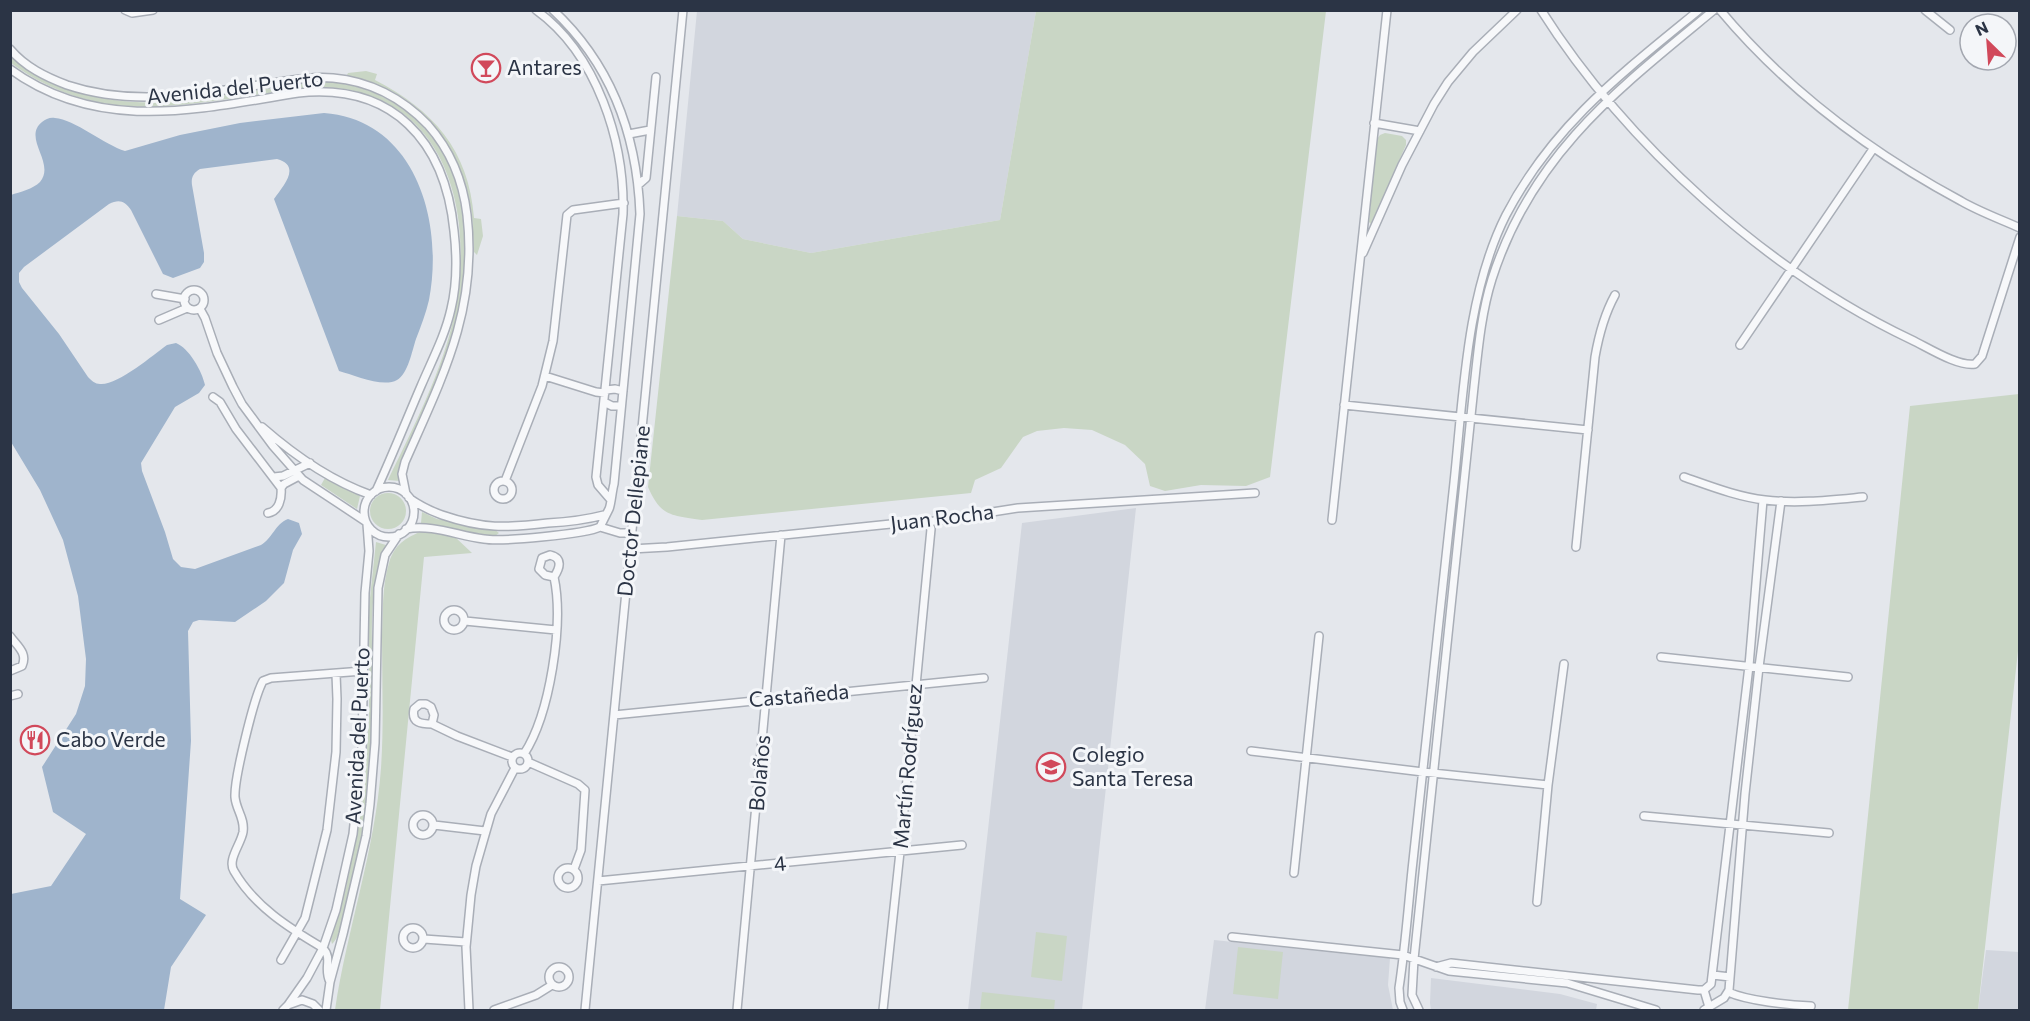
<svg xmlns="http://www.w3.org/2000/svg" width="2030" height="1021" font-family="Commissioner,sans-serif">
  <style>
    .built { fill: #d2d6de }
    .green { fill: #c9d6c5 }
    .water { fill: #9fb4cc }
    .lines { fill: none; stroke-linecap: round; stroke-linejoin: round }
    .minor-casing { stroke: #a9aeb7; stroke-width: 10 }
    .minor { stroke: #f7f8fa; stroke-width: 7 }
    .labels { text-anchor: middle; stroke-width: 6; stroke-linejoin: round; paint-order: stroke }
    .poi-label { font-size: 21px; fill: #2b3445; stroke: #f4f6f9; text-anchor: start }
    .street-label { font-size: 21px; fill: #2b3445; stroke: #f4f6f9 }
  </style>
  <rect width="100%" height="100%" fill="#e4e7ec"/>
  <path class="built" d="M697 11H1036L1000 220 811 253 743 239 723 221 677 216Z
    M1136 508 1082 1010H968L1022 523Z
    M1214 940 1390 958 1388 985 1393 1010H1205Z
    M1986 950 2019 952V1010H1978Z
    M1431 978 1560 994 1597 1004 1596 1010H1431L1430 1003Z"/>
  <path class="green" d="M1036 11H1326L1270 477 1246 486 1201 485 1165 491 1150 486 1145 464 1125 445 1092 430 1064 428 1037 431 1023 437 1001 468 975 480 971 493 702 520C671 515 661 517 648 487L677 216 723 221 743 239 811 253 1000 220Z
    M10 54C27 72 50 83 72 90 141 113 197 99 265 89 284 87 304 82 324 82 388 84 443 129 458 191 480 286 445 371 404 456L400 466V481L388 480C414 426 443 370 455 312 475 211 446 94 326 87 302 86 277 92 254 95 162 109 91 121 11 63Z
    M366 71 377 74 375 80C433 110 469 150 474 218L481 219 483 236 477 255 474 252C473 240 473 227 472 215 465 166 439 117 395 93 385 88 375 83 365 80 359 78 352 78 347 75L348 73Z
    M1385 133 1402 136 1406 140V145L1371 224 1369 222 1377 139 1380 135Z
    M2019 394V642L1978 1010H1848L1910 406Z
    M325 478 360 496 357 509 321 485Z
    M370 511a18 18 0 1 1 36 0a18 18 0 1 1-36 0Z
    M422 512 437 519 495 530 499 533 495 536H492L421 523Z
    M423 531 454 536 472 553 424 557 380 1010H335C347 929 375 851 381 768 384 724 382 680 382 636 383 613 382 585 389 563 394 545 406 537 423 531Z
    M376 542 386 545C365 585 374 670 373 716 372 777 364 839 348 897 345 911 342 935 332 944L331 940 346 888 364 793 369 716V607Z
    M1036 932 1067 936 1062 981 1031 977Z
    M1238 947 1283 952 1278 999 1233 994Z
    M982 992 1055 1000 1054 1010H980Z"/>
  <path class="water" d="M324 113C416 120 444 222 429 300 426 313 421 326 416 339 412 351 408 374 397 380 383 388 354 375 339 371L274 199C283 186 302 166 277 159L200 169C193 173 191 178 192 185L204 253V262L200 268 173 278 163 274 131 210C125 201 119 199 109 204L24 267 19 273V282L22 288 59 334 88 377C92 381 95 384 100 384 117 386 153 355 167 345L176 343C189 348 202 371 205 385L199 393 175 407 141 463 142 471 165 532 173 559 181 567 195 569 261 545C272 539 275 524 288 519L299 523 302 534 293 550 284 583 266 601 235 622 199 620 193 622 188 631 191 741 180 899 206 915 171 967 164 1010H11V894L51 886 86 834 53 812 42 767 76 714 85 686 86 659 78 596 63 540 40 490 11 442V195C20 192 33 189 40 182 56 163 22 138 42 122 46 119 50 117 55 118 74 119 105 145 125 151L180 135 240 123Z"/>
  <g class="lines">
    <g class="minor-casing">
      <path id="minor" d="M125 10 132 13 153 10
        M536 10C597 54 625 142 623 214L596 477 598 485 610 499
        M1541 10C1627 145 1768 272 1912 340 1927 347 1958 367 1975 364L1982 356 2020 237
        M1720 10C1787 90 1870 152 1961 201 1980 212 2000 219 2020 228
        M1925 10 1950 30
        M10 49C25 67 46 77 67 85 133 107 198 94 265 84 287 81 310 76 333 78 369 81 402 98 428 125 451 151 463 181 467 215 478 310 442 378 405 462L402 474 406 494
        M10 69C99 134 199 109 298 93 393 83 445 141 454 231 457 257 457 284 451 309 445 336 432 360 421 386 406 421 392 456 376 491
        M1374 123 1420 131
        M629 134 650 130
        M638 185 646 178 656 77
        M1363 253 1402 165 1434 104 1448 82 1473 52 1517 10
        M184 300a10 10 0 1 1 20 0a10 10 0 1 1-20 0Z
        M156 294 185 299
        M200 309 205 318 217 353 233 387 242 404 273 446 303 480 365 521
        M159 320 187 308
        M1740 345 1873 149
        M545 376 596 392 605 393
        M606 390 615 389 623 391
        M213 397 220 402 236 429 281 488C282 499 279 511 268 513
        M604 402 612 406H621
        M1344 405 1588 430
        M262 427C294 455 331 481 371 495
        M274 477 283 476 310 463
        M1684 477C1710 486 1738 497 1765 500 1797 504 1831 500 1863 497
        M494 490a9 9 0 1 1 18 0a9 9 0 1 1-18 0Z
        M505 481 542 386 553 341 567 215 573 210 624 203
        M364 512a25 25 0 1 1 50 0a25 25 0 1 1-50 0Z
        M281 488 284 484 299 476
        M409 498C419 505 431 511 442 515 483 529 506 528 548 523 567 522 585 520 604 515
        M1332 520 1387 10
        M600 527 620 533H632
        M406 529C433 524 458 536 484 539 501 542 586 534 600 527 603 521 606 515 609 509 611 505 612 491 614 484L640 214C637 135 612 65 553 10
        M1576 547 1595 357C1599 334 1604 315 1615 295
        M631 549 667 547 920 521 928 522 1018 508 1255 493
        M550 555C563 558 560 568 554 577L545 575 539 569 542 558Z
        M444 620a10 10 0 1 1 20 0a10 10 0 1 1-20 0Z
        M465 621 556 630
        M10 636C17 646 28 653 22 666L10 671
        M1661 657 1848 677
        M10 696 18 694
        M420 704H426L431 707 434 715 432 724C421 724 411 723 414 709Z
        M614 715 984 678
        M432 724 457 736 512 757
        M1251 751 1423 772 1548 785
        M512 761a8 8 0 1 1 16 0a8 8 0 1 1-16 0Z
        M524 754C550 714 564 624 554 577
        M528 762 578 784 585 790 581 850 574 869
        M413 825a10 10 0 1 1 20 0a10 10 0 1 1-20 0Z
        M1644 816 1829 833
        M434 825 485 831
        M558 878a10 10 0 1 1 20 0a10 10 0 1 1-20 0Z
        M1294 873 1319 636
        M598 881 962 845
        M1537 902 1548 785 1564 664
        M403 938a10 10 0 1 1 20 0a10 10 0 1 1-20 0Z
        M1232 937 1403 955 1449 971 1567 983 1656 1010
        M424 939 466 942
        M281 960 305 918 327 830 336 752 337 699 336 674
        M549 977a10 10 0 1 1 20 0a10 10 0 1 1-20 0Z
        M1436 967 1451 963 1698 990H1704L1711 984 1749 666 1763 500
        M1713 975 1730 977
        M330 982C323 968 333 959 323 948 289 928 254 906 234 871 227 860 241 844 243 832 245 818 236 810 235 797 234 779 254 697 263 681L271 678 363 671
        M1704 990 1709 1007
        M1728 992C1748 1001 1789 1005 1811 1006
        M288 1005 307 978 323 948 336 910 353 834 362 748 365 593 369 551 367 524
        M283 1010 288 1005 302 1000 313 1004 319 1010
        M326 1010 330 982 343 934 366 836 370 804 375 743 378 588 385 555 399 534
        M469 1010 466 947 471 895 476 866 491 814 515 768
        M494 1010 536 995 552 985
        M585 1010 683 10
        M737 1010 781 535
        M883 1010 900 852 931 529 928 522
        M1403 1010 1400 1002 1399 988C1405 949 1408 909 1412 870 1426 744 1439 618 1453 492 1463 403 1465 296 1506 215 1553 125 1622 73 1699 10
        M1419 1010 1412 995 1414 959 1474 387C1478 351 1481 314 1492 279 1532 154 1617 90 1714 10
        M1704 1010 1724 998 1729 990 1745 794 1759 667 1781 501"/>
    </g>
    <use href="#minor" class="minor"/>
  </g>
  <defs>
    <g id="bar-ring" transform="scale(1.5)"><circle r="9.5" fill="#f4f6f9" stroke="#d1495b" stroke-width="1.5"/><path d="M-6-5H6L.8 .8V4.5H3.5V6h-7V4.5H-.8V.8Z" fill="#d1495b"/></g>
    <g id="restaurant-ring" transform="scale(1.5)"><circle r="9.5" fill="#f4f6f9" stroke="#d1495b" stroke-width="1.5"/><path d="M-5-6h1v4h1v-4h1v4h1v-4h1v5L-1.5 .5V6h-2V.5L-5-1ZM5-6V6H3V1.5H1.5Q1.5-4 5-6Z" fill="#d1495b"/></g>
    <g id="school-ring" transform="scale(1.5)"><circle r="9.5" fill="#f4f6f9" stroke="#d1495b" stroke-width="1.5"/><path d="M0-5L7-2L0 1L-7-2ZM-4 1L0 2.5L4 1V4Q0 6-4 4Z" fill="#d1495b"/></g>
  </defs>
  <g fill-rule="evenodd">
    <use href="#bar-ring" x="486" y="68"/>
    <use href="#restaurant-ring" x="35" y="740"/>
    <use href="#school-ring" x="1051" y="767"/>
  </g>
  <g class="labels">
    <g class="poi-label">
      <text x="507" y="75">Antares</text>
      <text x="56" y="747">Cabo Verde</text>
      <text x="1072" y="762">Colegio<tspan x="1072" dy="24">Santa Teresa</tspan></text>
    </g>
    <g class="street-label">
      <text transform="translate(235 88) rotate(-6)" y="7">Avenida del Puerto</text>
      <text transform="translate(634 511) rotate(-84)" y="7">Doctor Dellepiane</text>
      <text transform="translate(942 518) rotate(-7)" y="7">Juan Rocha</text>
      <text transform="translate(799 696) rotate(-5)" y="7">Castañeda</text>
      <text transform="translate(358 736) rotate(-87)" y="7">Avenida del Puerto</text>
      <text transform="translate(908 766) rotate(-85)" y="7">Martín Rodríguez</text>
      <text transform="translate(760 773) rotate(-85)" y="7">Bolaños</text>
      <text transform="translate(780 864) rotate(-6)" y="7">4</text>
    </g>
  </g>
  <rect width="2030" height="1021" fill="none" stroke="#2b3445" stroke-width="24"/>
  <g transform="translate(1988 42) rotate(335)"><circle r="28" fill="#f4f6f9" stroke="#a4a8b1" stroke-width="1.5"/>
  <path d="M0-4.5L10 22L0 15L-10 22Z" fill="#d1495b"/>
  <text y="-9" font-size="16" font-weight="bold" text-anchor="middle" fill="#2b3445">N</text>
  </g>
</svg>
